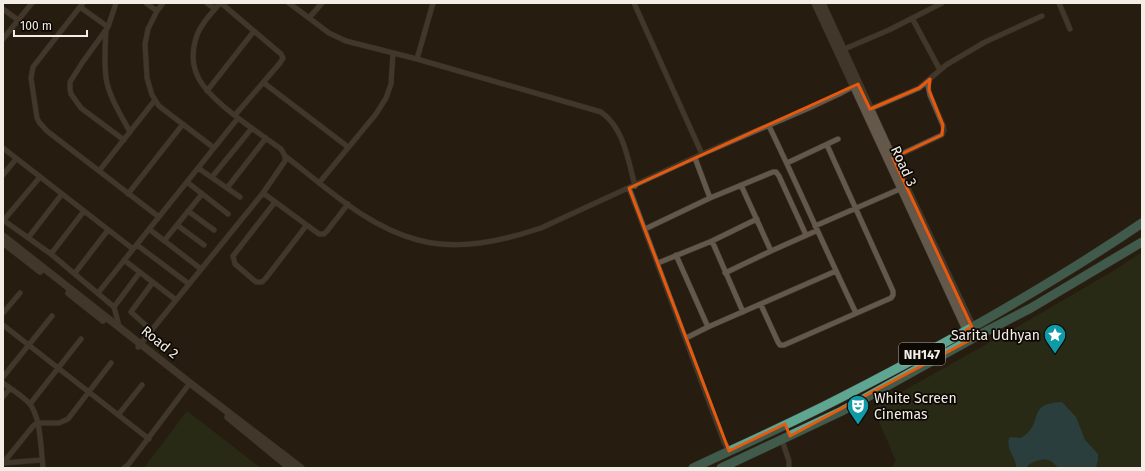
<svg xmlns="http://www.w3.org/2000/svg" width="1145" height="471" font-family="'Fira Sans',sans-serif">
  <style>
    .green { fill: #2b3a1c }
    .water { fill: #2e6773 }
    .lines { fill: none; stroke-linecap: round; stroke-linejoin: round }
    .minor-casing { stroke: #3d352f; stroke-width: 6 }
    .tertiary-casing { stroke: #3d352f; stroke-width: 8 }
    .trunk-casing { stroke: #3d352f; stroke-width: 10 }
    .minor { stroke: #635849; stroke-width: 5 }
    .tertiary { stroke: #635849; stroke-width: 7 }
    .trunk { stroke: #5fa692; stroke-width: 9 }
    .marked { fill: none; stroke: #e8590c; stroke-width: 3; stroke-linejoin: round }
    .labels { text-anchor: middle; stroke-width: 3.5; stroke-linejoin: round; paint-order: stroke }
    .shield { fill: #0c0804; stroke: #aea8a2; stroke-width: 1 }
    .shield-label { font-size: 13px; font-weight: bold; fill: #f3ede5 }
    .street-label { font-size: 14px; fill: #f3ede5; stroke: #0c0804 }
    .poi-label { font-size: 14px; fill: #f3ede5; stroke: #0c0804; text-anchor: end }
  </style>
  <rect width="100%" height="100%" fill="#261d10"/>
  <path class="green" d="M1142 252V468H891L896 461 873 408 1024 323 1115 270Z
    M187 411 261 468H144Z"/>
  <path class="water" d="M1062 402 1076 417 1085 440 1098 454V460L1096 467 1059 468C1056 466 1053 462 1051 461 1044 457 1030 461 1026 468H1016C1017 457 1006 452 1009 438L1012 437 1021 438C1046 423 1024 404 1062 402Z"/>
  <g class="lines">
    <g class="minor-casing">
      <path id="minor" d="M83 3 33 67 31 78 37 118 39 122 47 131 159 217
        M146 3 157 11
        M163 3 157 11 148 29 145 44 147 78 152 95 159 106 214 148
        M207 3 215 9
        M221 3 281 54 283 58 280 63 235 115
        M289 3 329 33 346 41 417 59 601 112C624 128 628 160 635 186
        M634 3 702 154
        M1059 3 1070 29
        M80 7 108 27 82 63 70 82V89L71 94 81 108 124 140
        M3 9 18 20
        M309 18 322 3
        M912 18 940 70
        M108 27 116 3
        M106 31C105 46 104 62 106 78 109 97 121 115 130 132
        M3 39 32 3
        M842 50 889 30 942 3
        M417 59 433 3
        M264 83 348 147
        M207 91 254 31
        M870 109 919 88 946 65 985 42 1042 16
        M769 126C799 188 826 251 856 313
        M3 148 133 249
        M285 156C326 187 367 227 418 240 459 251 502 241 541 228L702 154 809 108 839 94 856 85
        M695 158 710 198
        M891 159 942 135 944 130 943 125 930 95 928 86 930 79
        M787 163 838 139
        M198 168 240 197
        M99 171 155 100
        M3 175 16 159
        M212 177 252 128
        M187 182 228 214
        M319 183 376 114 386 98 391 84 393 53
        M741 185 771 251
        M227 188 266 138
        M629 188 724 442 729 451
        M263 193 319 234H324L327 231 348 204
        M128 194 183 124
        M275 202 233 256 235 264 256 282H262L266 278 306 226
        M188 211 214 230
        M3 220 51 254 114 307 119 326
        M3 221 40 177
        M177 225 204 245
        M815 226 900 189
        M149 229 201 269
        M645 229 710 198 773 172H776L779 176 806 235
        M28 238 62 194
        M164 241 202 194
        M712 241 743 312
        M137 245 189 284
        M51 254 84 211
        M676 255 708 327
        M124 260 176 300
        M658 263 712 241 757 219
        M75 273 108 230
        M725 273 771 251 816 231
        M98 293 238 118
        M761 305 778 342 780 345H784L891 298 893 295V291L827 145
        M114 307 140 272
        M3 313 20 293
        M3 325 149 439
        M151 330 131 312 153 282
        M686 338 708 327 836 271
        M138 347 263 193 285 161V156L281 149C258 132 210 102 198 77 192 65 192 51 196 38 200 25 211 14 220 3
        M3 377 52 316
        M3 383C11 389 21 395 28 402 41 414 41 451 43 468
        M3 397 10 388
        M30 404 81 339
        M118 415 142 385
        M782 440 789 461V468
        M3 463 34 425 37 423H59L68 419 111 363
        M3 463 42 460
        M124 468 128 465 190 383"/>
    </g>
    <g class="tertiary-casing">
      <path id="tertiary" d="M815 3 968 334
        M822 3 905 184 977 336
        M3 236 190 383 301 468
        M3 242 40 271
        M69 293 103 320
        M228 417 290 468"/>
    </g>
    <g class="trunk-casing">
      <path id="trunk" d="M693 468C744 444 796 421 846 395 947 343 1048 287 1142 223
        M721 468 842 411 977 336 1031 308 1142 242"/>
    </g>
    <use href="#minor" class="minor"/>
    <use href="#tertiary" class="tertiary"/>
    <use href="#trunk" class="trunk"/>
  </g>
  <path d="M0 0H1145V471H0ZM930 79 929 90 943 125 942 135 893 158 972 327 966 330 970 340 790 436 785 424 729 451 629 188 858 84 870 109 919 88Z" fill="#261d10" fill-opacity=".55" fill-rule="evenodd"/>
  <path class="marked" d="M930 79 929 90 943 125 942 135 893 158 972 327 966 330 970 340 790 436 785 424 729 451 629 188 858 84 870 109 919 88Z"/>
  <defs>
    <g id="sight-pin" transform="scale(1.15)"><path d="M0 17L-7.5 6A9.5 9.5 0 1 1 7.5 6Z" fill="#0f9aa8" stroke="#0c0804"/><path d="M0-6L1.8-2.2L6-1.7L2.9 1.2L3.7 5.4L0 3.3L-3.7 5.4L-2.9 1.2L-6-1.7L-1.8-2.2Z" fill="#fff"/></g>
    <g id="theatre-pin" transform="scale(1.15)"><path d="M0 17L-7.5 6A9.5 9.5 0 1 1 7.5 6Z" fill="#0f9aa8" stroke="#0c0804"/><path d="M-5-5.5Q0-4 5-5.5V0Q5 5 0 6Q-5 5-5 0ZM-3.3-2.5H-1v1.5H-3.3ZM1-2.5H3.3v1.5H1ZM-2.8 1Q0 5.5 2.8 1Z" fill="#fff"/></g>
  </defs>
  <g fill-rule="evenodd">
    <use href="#sight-pin" x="1055" y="335"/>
    <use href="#theatre-pin" x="858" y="406"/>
  </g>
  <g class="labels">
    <rect class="shield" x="899" y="343" width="46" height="22" rx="3"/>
    <g class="shield-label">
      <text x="922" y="359">NH147</text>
    </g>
    <g class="street-label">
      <text transform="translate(904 166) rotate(65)" y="5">Road 3</text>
      <text transform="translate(160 342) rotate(39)" y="5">Road 2</text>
    </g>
    <g class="poi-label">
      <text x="1040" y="340">Sarita Udhyan</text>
      <text x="874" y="403" text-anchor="start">White Screen<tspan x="874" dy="16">Cinemas</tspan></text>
    </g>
  </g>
  <rect width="1145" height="471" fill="none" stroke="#f3ede5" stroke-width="8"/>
  <path d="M14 30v6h73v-6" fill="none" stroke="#f3ede5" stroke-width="2"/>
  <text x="20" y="30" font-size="12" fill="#f3ede5" stroke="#0c0804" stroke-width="3" paint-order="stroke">100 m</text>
</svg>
